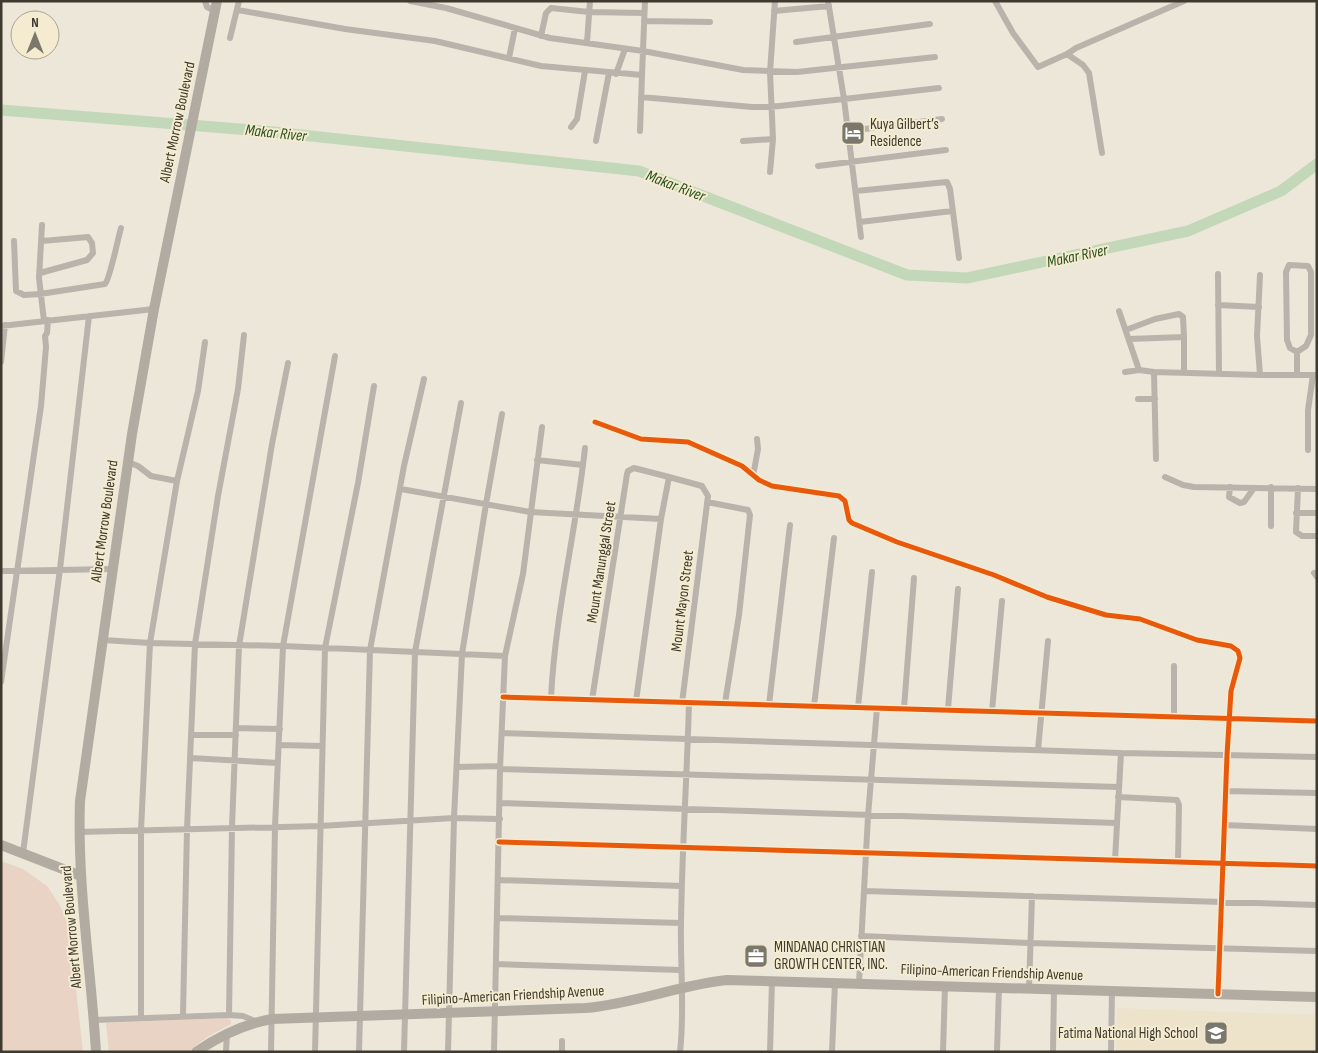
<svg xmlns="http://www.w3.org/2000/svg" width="1318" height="1053" font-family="'Sofia Sans Condensed',sans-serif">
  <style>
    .built { fill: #ece3ca }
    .green { fill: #e9d3c5 }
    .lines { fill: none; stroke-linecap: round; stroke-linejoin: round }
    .river { stroke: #c3d8b8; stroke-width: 11 }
    .street { stroke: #b9b3ac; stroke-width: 6 }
    .primary { stroke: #b1aba2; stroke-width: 10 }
    .cycleway-casing { stroke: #f4ebd0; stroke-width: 8 }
    .cycleway { stroke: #e8590c; stroke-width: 5 }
    .labels { text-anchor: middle; stroke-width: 4; stroke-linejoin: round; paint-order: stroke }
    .street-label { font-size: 15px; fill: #3e3a2f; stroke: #f4ebd0 }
    .poi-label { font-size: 15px; fill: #3e3a2f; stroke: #f4ebd0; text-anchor: start }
    .water-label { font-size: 16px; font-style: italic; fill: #28521f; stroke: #f4ebd0 }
  </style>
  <rect width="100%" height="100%" fill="#ece7d8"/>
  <path class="built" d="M1117 1008 1317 1015V1052H1116Z"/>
  <path class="green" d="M1 861 23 869 47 886 59 904 69 926 83 1052H1Z
    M227 1018 231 1020V1024L207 1037 188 1052H109L106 1023Z"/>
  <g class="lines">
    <path class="river" d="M1 110 264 131 639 171 907 275 967 278 1188 231 1281 191 1317 164"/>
    <path class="street" d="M205 1 207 7 215 11
      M410 1 446 8 550 38 643 51 743 70 797 72 935 57
      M828 1 844 99 939 88
      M995 1 1013 33 1038 67 1067 54 1076 48 1184 1
      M238 10 345 29 435 41 541 66 642 75 645 1
      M774 11 829 6
      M644 21 710 22
      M541 36 546 13 551 8 589 12 644 13
      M230 38 239 1
      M796 42 930 24
      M587 43 590 1
      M1067 54 1083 65 1089 73 1102 153
      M509 58 515 28
      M616 74 625 49
      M641 97 752 107H770L844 99 861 237
      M571 127 577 119 585 71
      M640 131 642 75
      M849 131 942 119
      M596 141 609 73
      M743 141 773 139
      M818 166 946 150
      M770 172 773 139 770 72 775 1
      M856 191 947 182 950 189 959 258
      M860 222 952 211
      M42 225 39 278 44 321
      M14 241 16 291 24 295 40 294 105 284C110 279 118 238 121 228
      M1289 265 1308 266 1311 272V335L1306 346 1297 352 1290 348 1287 340 1286 272Z
      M40 273 87 260 93 253 92 243 88 237 42 241
      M1218 274 1219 374
      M1260 275 1257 336 1260 375
      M1218 305 1259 307
      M1119 311 1139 370
      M1 326 154 309
      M1126 330 1155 319 1179 314 1183 317 1184 337
      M1129 339 1184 337V373
      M1 362 5 325
      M1125 372 1139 370 1154 372 1260 375H1317
      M1154 372 1156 459
      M1297 375V352
      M1138 399H1155
      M595 422 641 439 688 442 742 466 759 480 772 486 839 496 845 501 849 520 852 523 897 542 994 575 1047 597 1106 615 1140 619 1197 640 1231 646 1238 651 1240 658 1231 691 1227 755 1218 994
      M1308 450V410L1313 375
      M537 460 583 465
      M128 462 138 466 151 476 177 481
      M753 476 758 449 757 439
      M1165 477 1183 485 1194 487 1317 489
      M1230 487 1229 497 1240 503 1244 502 1254 488
      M1298 488 1296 532 1302 536H1317
      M401 489 530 512 661 519
      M707 502 748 510 750 515 739 615 725 703
      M1296 513H1317
      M1271 526V487
      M1 571 113 569
      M1314 573 1317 577
      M103 640 150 643 283 646 505 656
      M1174 666V717
      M1 682 41 406 46 347 45 336 47 333 48 320
      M503 697 1316 721
      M551 698C555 614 576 532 585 448
      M592 700 627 474 628 471 634 468 669 477
      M636 701 661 519 669 477 702 486 708 496 682 703
      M769 705 790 525
      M814 706 834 538
      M858 707 872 572
      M904 708 914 578
      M948 709 958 589
      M992 711 1002 601
      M236 728 280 729
      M502 733 1121 753 1317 757
      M191 735H236
      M279 745 322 746
      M1038 750 1048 641
      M191 758 278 763
      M457 767 500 766
      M500 769 1119 787
      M1226 791 1317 793
      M1118 797 1177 800 1179 805 1178 862
      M500 803 1117 823
      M1224 825 1317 829
      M79 832 320 826 454 818 500 819
      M499 842 1317 866
      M23 853 60 569 89 316
      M1115 860 1121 753
      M498 880 682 886
      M864 891 1317 905
      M498 918 681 923
      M861 936 1030 943 1317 951
      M496 964 680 970
      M859 983 868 816 877 708
      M1029 989 1032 896
      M183 1015 187 829 195 644 218 496 238 389 244 335
      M229 1015 232 827 239 646 272 444 288 363
      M141 1018V830L150 643 177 481 198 391 205 342
      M95 1020 229 1015 243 1016 257 1022
      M562 1041V1052
      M226 1052 227 1033
      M271 1052 275 827 283 646 335 356
      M315 1052 325 648 358 483 374 386
      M359 1052 370 650 404 466 424 379
      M404 1052 415 652 461 403
      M448 1052 454 818 462 654 486 504 502 414
      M494 1052 500 769 505 656 523 574 542 427
      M680 1052C685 1009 680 966 681 923 682 849 687 776 689 703
      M770 1052 772 981
      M832 1052 835 983
      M943 1052 945 986
      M997 1052 999 988
      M1053 1052 1054 989
      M1111 1052 1112 990"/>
    <path class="primary" d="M1 845 81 876
      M96 1052C91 968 77 885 80 801L132 434 154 309 217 1
      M196 1052C219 1036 244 1024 272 1019L585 1008C633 1004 679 985 727 980L1317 997"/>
    <g class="cycleway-casing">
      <path id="cycleway" d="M595 422 641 439 688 442 742 466 759 480 772 486 839 496 845 501 849 520 852 523 897 542 994 575 1047 597 1106 615 1140 619 1197 640 1231 646 1238 651 1240 658 1231 691 1227 755 1218 994
        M503 697 1316 721
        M499 842 1317 866"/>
    </g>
    <use href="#cycleway" class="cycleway"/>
  </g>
  <defs>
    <g id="hotel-square" transform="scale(1.25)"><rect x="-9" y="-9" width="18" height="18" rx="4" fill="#7b776a" stroke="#f4ebd0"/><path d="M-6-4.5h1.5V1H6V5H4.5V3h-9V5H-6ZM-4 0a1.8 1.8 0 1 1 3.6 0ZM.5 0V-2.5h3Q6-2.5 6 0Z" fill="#fff"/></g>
    <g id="office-square" transform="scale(1.25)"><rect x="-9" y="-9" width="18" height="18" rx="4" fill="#7b776a" stroke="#f4ebd0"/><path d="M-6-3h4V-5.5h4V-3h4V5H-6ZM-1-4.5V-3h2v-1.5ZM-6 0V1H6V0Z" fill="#fff"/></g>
    <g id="school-square" transform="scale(1.25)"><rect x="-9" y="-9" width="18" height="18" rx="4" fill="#7b776a" stroke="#f4ebd0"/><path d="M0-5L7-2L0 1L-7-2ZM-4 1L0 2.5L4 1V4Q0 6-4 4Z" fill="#fff"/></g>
  </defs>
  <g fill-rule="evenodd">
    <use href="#hotel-square" x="853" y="133"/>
    <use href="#office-square" x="756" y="956"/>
    <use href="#school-square" x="1216" y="1033"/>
  </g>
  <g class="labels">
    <g class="street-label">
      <text transform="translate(177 122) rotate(-78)" y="5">Albert Morrow Boulevard</text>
      <text transform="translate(104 521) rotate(-82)" y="5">Albert Morrow Boulevard</text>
      <text transform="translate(601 562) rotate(-81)" y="5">Mount Manunggal Street</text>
      <text transform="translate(682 601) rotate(-83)" y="5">Mount Mayon Street</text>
      <text transform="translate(71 927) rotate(-95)" y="5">Albert Morrow Boulevard</text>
      <text transform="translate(992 972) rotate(2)" y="5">Filipino-American Friendship Avenue</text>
      <text transform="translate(513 995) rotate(-3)" y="5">Filipino-American Friendship Avenue</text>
    </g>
    <g class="poi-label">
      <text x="870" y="129">Kuya Gilbert’s<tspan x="870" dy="17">Residence</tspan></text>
      <text x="774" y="952">MINDANAO CHRISTIAN<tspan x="774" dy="17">GROWTH CENTER, INC.</tspan></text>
      <text x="1198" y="1038" text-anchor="end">Fatima National High School</text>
    </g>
    <g class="water-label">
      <text transform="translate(276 132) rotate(6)" y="6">Makar River</text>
      <text transform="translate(676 185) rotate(21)" y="6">Makar River</text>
      <text transform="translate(1077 255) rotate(-12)" y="6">Makar River</text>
    </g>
  </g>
  <rect width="1318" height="1053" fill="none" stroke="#3e3a2f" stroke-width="5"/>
  <g transform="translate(35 35)"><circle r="24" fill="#f4ebd0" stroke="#aba490"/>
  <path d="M0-4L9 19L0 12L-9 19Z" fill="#7b776a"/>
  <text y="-8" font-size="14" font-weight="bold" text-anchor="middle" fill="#3e3a2f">N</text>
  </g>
</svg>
